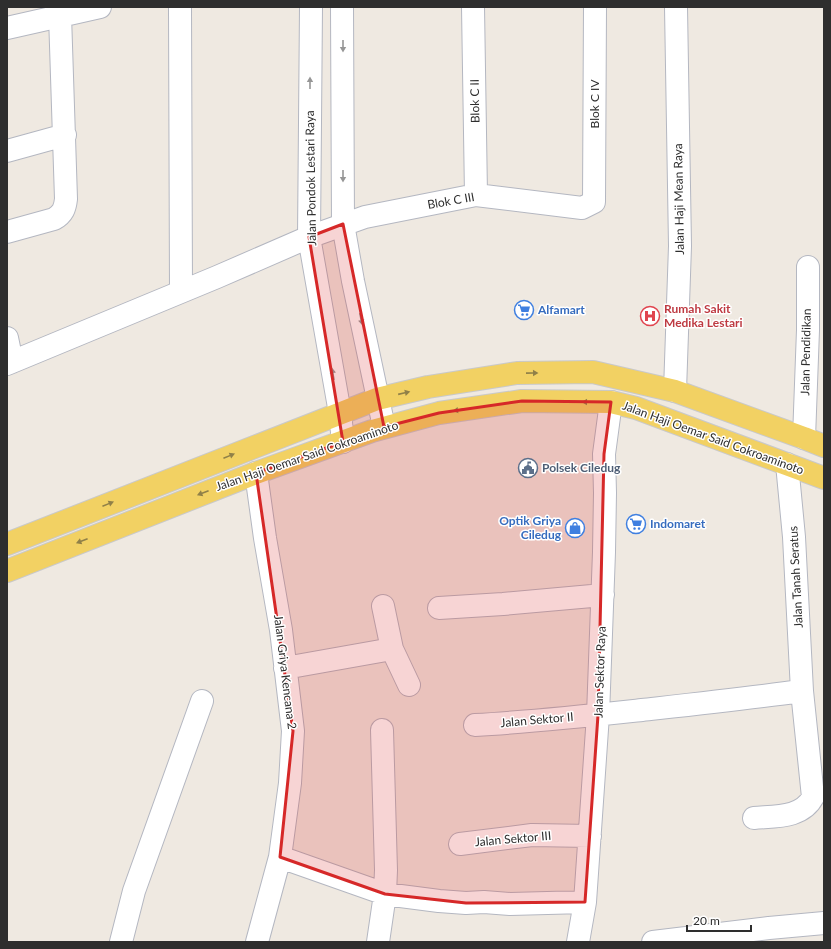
<svg xmlns="http://www.w3.org/2000/svg" width="831" height="949" font-family="Lato,sans-serif">
  <style>
    .lines { fill: none; stroke-linecap: round; stroke-linejoin: round }
    .street-casing { stroke: #b4b7c1; stroke-width: 24 }
    .primary-casing { stroke: #c9c9c9; stroke-width: 24 }
    .street { stroke: #fff; stroke-width: 22 }
    .primary { stroke: #f2d163; stroke-width: 22 }
    .oneway { fill: #969696 }
    .oneway2 { fill: #908048 }
    .marked { fill: #d62828; fill-opacity: 0.2; stroke: #d62828; stroke-width: 3; stroke-linejoin: round }
    .labels { text-anchor: middle; stroke-width: 3; stroke-linejoin: round; paint-order: stroke }
    .street-label { font-size: 12px; fill: #2e2e2e; stroke: #fff }
    .health-label { font-size: 12px; font-weight: bold; fill: #be3a42; stroke: #fff; text-anchor: start }
    .shop-label { font-size: 12px; font-weight: bold; fill: #366cbe; stroke: #fff; text-anchor: start }
    .service-label { font-size: 12px; font-weight: bold; fill: #4e5e75; stroke: #fff; text-anchor: start }
  </style>
  <rect width="100%" height="100%" fill="#efe9e1"/>
  <g class="lines">
    <g class="street-casing">
      <path id="street" d="M180 7 181 291
        M311 7 309 237 340 413 343 442
        M342 7 343 224 353 281 384 427
        M473 7 476 195
        M7 28 100 7
        M7 151 65 135
        M7 232 54 219C63 214 65 208 66 199L60 15
        M7 338 12 362
        M7 364 217 277 309 237 365 217 476 195 582 208 594 202 595 7
        M675 391 680 246 676 7
        M804 438 808 330V267
        M256 473 265 538 281 630 293 731 290 783 280 857 257 942
        M383 606 392 649 409 685
        M439 608 503 604 603 595
        M285 668 392 649
        M475 725C531 722 586 716 642 710 695 704 749 698 802 691
        M754 818C776 816 802 818 813 797L802 691 794 537 787 464
        M460 844 532 835 590 836
        M280 857 385 894 439 901 466 903 484 902 510 904 585 902
        M121 942 134 891 202 701
        M378 942 385 894 386 870 382 730
        M578 942 585 902 598 715 604 552 605 493 604 454 611 402
        M653 942 769 928 824 923"/>
    </g>
    <g class="primary-casing">
      <path id="primary" d="M7 544 377 399 428 387 517 373 593 372 675 391 804 438 824 446
        M7 571 256 473 372 431 439 413 522 401 611 402 636 408 824 478"/>
    </g>
    <use href="#street" class="street"/>
    <use href="#primary" class="primary"/>
  </g>
  <defs><path id="oneway-solid" d="M-6-.8H1V-3.2L6.5 0L1 3.2V.8H-6Z"/></defs>
  <g class="oneway">
    <use href="#oneway-solid" transform="translate(343 46) rotate(90)"/>
    <use href="#oneway-solid" transform="translate(310 83) rotate(-90)"/>
    <use href="#oneway-solid" transform="translate(343 176) rotate(90)"/>
    <use href="#oneway-solid" transform="translate(361 319) rotate(78)"/>
    <use href="#oneway-solid" transform="translate(333 374) rotate(-100)"/>
  </g>
  <g class="oneway2">
    <use href="#oneway-solid" transform="translate(532 373) rotate(-1)"/>
    <use href="#oneway-solid" transform="translate(404 393) rotate(-13)"/>
    <use href="#oneway-solid" transform="translate(588 402) rotate(-179)"/>
    <use href="#oneway-solid" transform="translate(459 410) rotate(172)"/>
    <use href="#oneway-solid" transform="translate(229 456) rotate(-22)"/>
    <use href="#oneway-solid" transform="translate(203 493) rotate(159)"/>
    <use href="#oneway-solid" transform="translate(108 504) rotate(-22)"/>
    <use href="#oneway-solid" transform="translate(82 541) rotate(159)"/>
  </g>
  <path class="marked" d="M343 224 384 427 439 413 522 401 611 402 604 454 598 715 585 902 466 903 385 894 280 857 293 731 256 473 343 442 309 237Z"/>
  <defs>
    <g id="supermarket-ring" transform="scale(1)"><circle r="9.5" fill="#fff" stroke="#3f7fe0" stroke-width="1.5"/><path d="M-6-5.5h2.5l.6 2H6L4.5 2H-2.5L-4.4-4H-6ZM-1.5 3.2a1.3 1.3 0 1 0 .1 0ZM3 3.2a1.3 1.3 0 1 0 .1 0Z" fill="#3f7fe0"/></g>
    <g id="hospital-ring" transform="scale(1)"><circle r="9.5" fill="#fff" stroke="#e0444e" stroke-width="1.5"/><path d="M-5-5h3v3.5h4V-5h3V5h-3V1.5h-4V5h-3Z" fill="#e0444e"/></g>
    <g id="civic-ring" transform="scale(1)"><circle r="9.5" fill="#fff" stroke="#5c6f8a" stroke-width="1.5"/><path d="M-.6-6.5H3V-4.5H.6V-3L4-1V1h2V6H-6V1h2V-1L-.6-3ZM-1.2 2.5V6h2.4V2.5Z" fill="#5c6f8a"/></g>
    <g id="shop-ring" transform="scale(1)"><circle r="9.5" fill="#fff" stroke="#3f7fe0" stroke-width="1.5"/><path d="M-5-2.5h2.3a2.7 3.5 0 0 1 5.4 0H5L5.5 6h-11ZM-1.5-2.5h3a1.5 2.3 0 0 0-3 0Z" fill="#3f7fe0"/></g>
  </defs>
  <g fill-rule="evenodd">
    <use href="#supermarket-ring" x="524" y="310"/>
    <use href="#hospital-ring" x="650" y="316"/>
    <use href="#civic-ring" x="528" y="468"/>
    <use href="#supermarket-ring" x="636" y="524"/>
    <use href="#shop-ring" x="575" y="528"/>
  </g>
  <g class="labels">
    <g class="street-label">
      <text transform="translate(475 101) rotate(-91)" y="4">Blok C II</text>
      <text transform="translate(595 104) rotate(-90)" y="4">Blok C IV</text>
      <text transform="translate(311 178) rotate(-91)" y="4">Jalan Pondok Lestari Raya</text>
      <text transform="translate(679 199) rotate(-91)" y="4">Jalan Haji Mean Raya</text>
      <text transform="translate(451 201) rotate(-10)" y="4">Blok C III</text>
      <text transform="translate(806 352) rotate(-89)" y="4">Jalan Pendidikan</text>
      <text transform="translate(713 438) rotate(20)" y="4">Jalan Haji Oemar Said Cokroaminoto</text>
      <text transform="translate(307 456) rotate(-19)" y="4">Jalan Haji Oemar Said Cokroaminoto</text>
      <text transform="translate(796 577) rotate(-93)" y="4">Jalan Tanah Seratus</text>
      <text transform="translate(285 672) rotate(83)" y="4">Jalan Griya Kencana 2</text>
      <text transform="translate(600 672) rotate(-88)" y="4">Jalan Sektor Raya</text>
      <text transform="translate(537 720) rotate(-5)" y="4">Jalan Sektor II</text>
      <text transform="translate(513 839) rotate(-5)" y="4">Jalan Sektor III</text>
    </g>
    <g class="health-label">
      <text x="664" y="313">Rumah Sakit<tspan x="664" dy="14">Medika Lestari</tspan></text>
    </g>
    <g class="shop-label">
      <text x="538" y="314">Alfamart</text>
      <text x="561" y="525" text-anchor="end">Optik Griya<tspan x="561" dy="14">Ciledug</tspan></text>
      <text x="650" y="528">Indomaret</text>
    </g>
    <g class="service-label">
      <text x="542" y="472">Polsek Ciledug</text>
    </g>
  </g>
  <rect width="831" height="949" fill="none" stroke="#2e2e2e" stroke-width="16"/>
  <path d="M687 925v6h64v-6" fill="none" stroke="#2e2e2e" stroke-width="2"/>
  <text x="693" y="925" font-size="12" fill="#2e2e2e" stroke="#ffffff" stroke-width="3" paint-order="stroke">20 m</text>
</svg>
